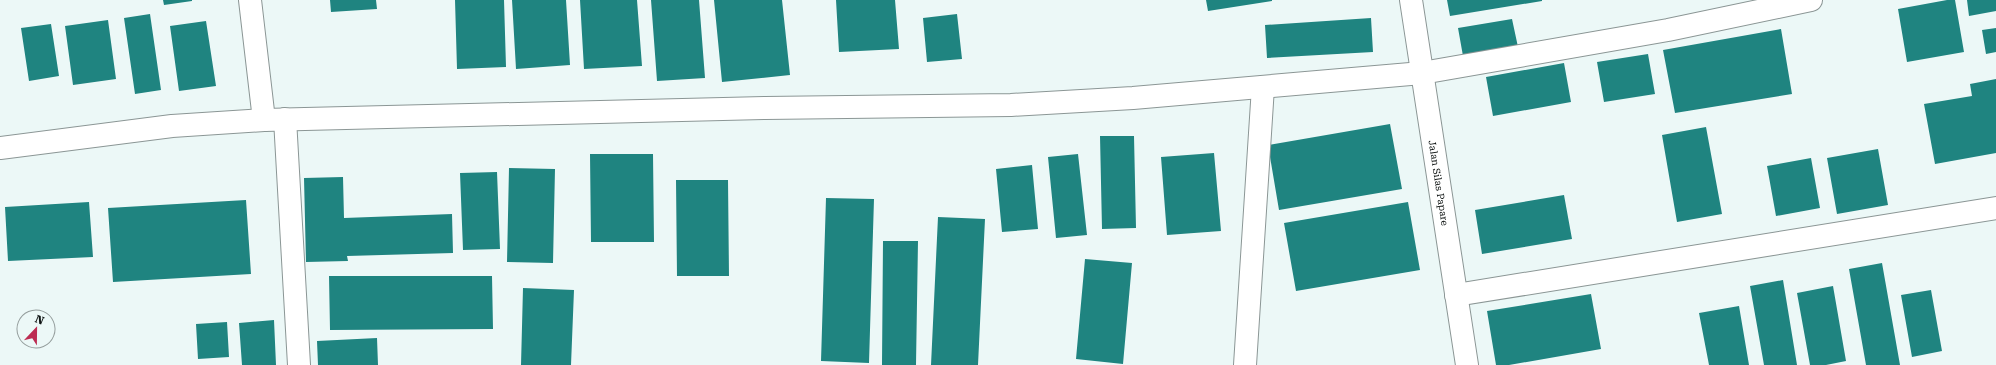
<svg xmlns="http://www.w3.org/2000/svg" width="1996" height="365" font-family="'Roboto Serif',serif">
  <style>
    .building { fill: #1f8480 }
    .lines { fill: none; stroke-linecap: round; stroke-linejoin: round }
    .minor-casing { stroke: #8b9695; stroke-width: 24 }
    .tertiary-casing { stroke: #8b9695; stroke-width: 24 }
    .minor { stroke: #fff; stroke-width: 22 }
    .tertiary { stroke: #fff; stroke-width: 22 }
    .labels { text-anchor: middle; stroke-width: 3; stroke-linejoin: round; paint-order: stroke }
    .street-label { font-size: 10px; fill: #0f1413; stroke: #ecf8f7 }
  </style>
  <rect width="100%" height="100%" fill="#ecf8f7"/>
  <path class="building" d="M163 0H192V1L164 5Z
    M330 0H376L377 9 331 12Z
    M455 0H504L506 67 457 69Z
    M512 0H566L570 65 516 69Z
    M580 0H637L642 66 584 69Z
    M651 0H699L705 78 657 81Z
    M714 0H782L790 75 722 82Z
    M836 0H895L899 49 839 52Z
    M1206 0H1272V1L1208 11Z
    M1447 0H1542V1L1450 16Z
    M1947 0H1955L1964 52 1907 62 1898 9Z
    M1967 0H1996V11L1969 16Z
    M150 14 161 90 135 94 124 18Z
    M957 14 962 59 927 62 923 18Z
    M1371 18 1373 52 1267 58 1265 25Z
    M1512 19 1518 47 1463 56 1458 28Z
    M108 20 116 79 73 85 65 26Z
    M206 21 216 86 179 91 170 26Z
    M51 24 59 76 29 81 21 28Z
    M1996 28V52L1986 54 1982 30Z
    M1781 29 1792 94 1675 113 1663 50Z
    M1648 54 1655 94 1604 102 1597 62Z
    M1564 63 1571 102 1493 116 1486 77Z
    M1996 79V153L1935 164 1924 104 1972 96 1970 84Z
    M1390 124 1402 189 1279 210 1268 145Z
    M1706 127 1722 214 1677 222 1662 135Z
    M1100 136H1134L1136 228 1102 229Z
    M1878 149 1888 205 1837 214 1827 158Z
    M1214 153 1221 231 1167 235 1161 157Z
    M590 154H653L654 242H591Z
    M1078 154 1087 235 1056 238 1048 157Z
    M1811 158 1820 208 1776 216 1767 166Z
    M1032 165 1038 229 1002 232 996 169Z
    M509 168 555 169 553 263 507 262Z
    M497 172 500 249 463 250 460 173Z
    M343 177 344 218 452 214 453 253 347 256 348 261 306 262 304 178Z
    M676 180H728L729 276H677Z
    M1564 195 1572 239 1482 254 1475 210Z
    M826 198 874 199 869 363 821 361Z
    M246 200 251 274 113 282 108 208Z
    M89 202 93 257 8 261 5 207Z
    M1408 202 1420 270 1296 291 1284 223Z
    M938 217 985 219 978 365H931Z
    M883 241H918L916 365H882Z
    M1085 259 1132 263 1123 364 1076 359Z
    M1882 263 1900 365H1866L1849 269Z
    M329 276H492L493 329 330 330Z
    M1783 280 1797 365H1764L1750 286Z
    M1833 286 1846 361 1826 365H1810L1797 293Z
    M523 288 574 290 571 365H521Z
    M1931 290 1942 351 1912 357 1901 295Z
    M1591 294 1601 349 1509 365H1496L1487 311Z
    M1739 306 1749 365H1709L1699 313Z
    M274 320 276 365H242L239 323Z
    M227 322 229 357 198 359 196 324Z
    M377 338 378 365H318L317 341Z"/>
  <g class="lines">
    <g class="minor-casing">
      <path id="minor" d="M250 0 264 120
        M1422 73 1668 30 1811 0
        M285 119 299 365
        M1456 295 1996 208
        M1245 365 1263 87"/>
    </g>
    <g class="tertiary-casing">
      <g id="tertiary">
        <path id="s1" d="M1411 0 1467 365"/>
        <path d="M0 148 172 126 264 120 765 108 1011 105 1133 98 1422 73"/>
      </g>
    </g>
    <use href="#minor" class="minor"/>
    <use href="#tertiary" class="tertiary"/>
  </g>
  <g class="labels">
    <g class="street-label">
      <text dy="4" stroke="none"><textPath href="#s1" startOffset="185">Jalan Silas Papare</textPath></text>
    </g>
  </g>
  <g transform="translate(36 329) rotate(22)"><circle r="19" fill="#ecf8f7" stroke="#949d9c"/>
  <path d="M0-3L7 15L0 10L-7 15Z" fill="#bc2c52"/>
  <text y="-6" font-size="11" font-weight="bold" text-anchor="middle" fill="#0f1413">N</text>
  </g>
</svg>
